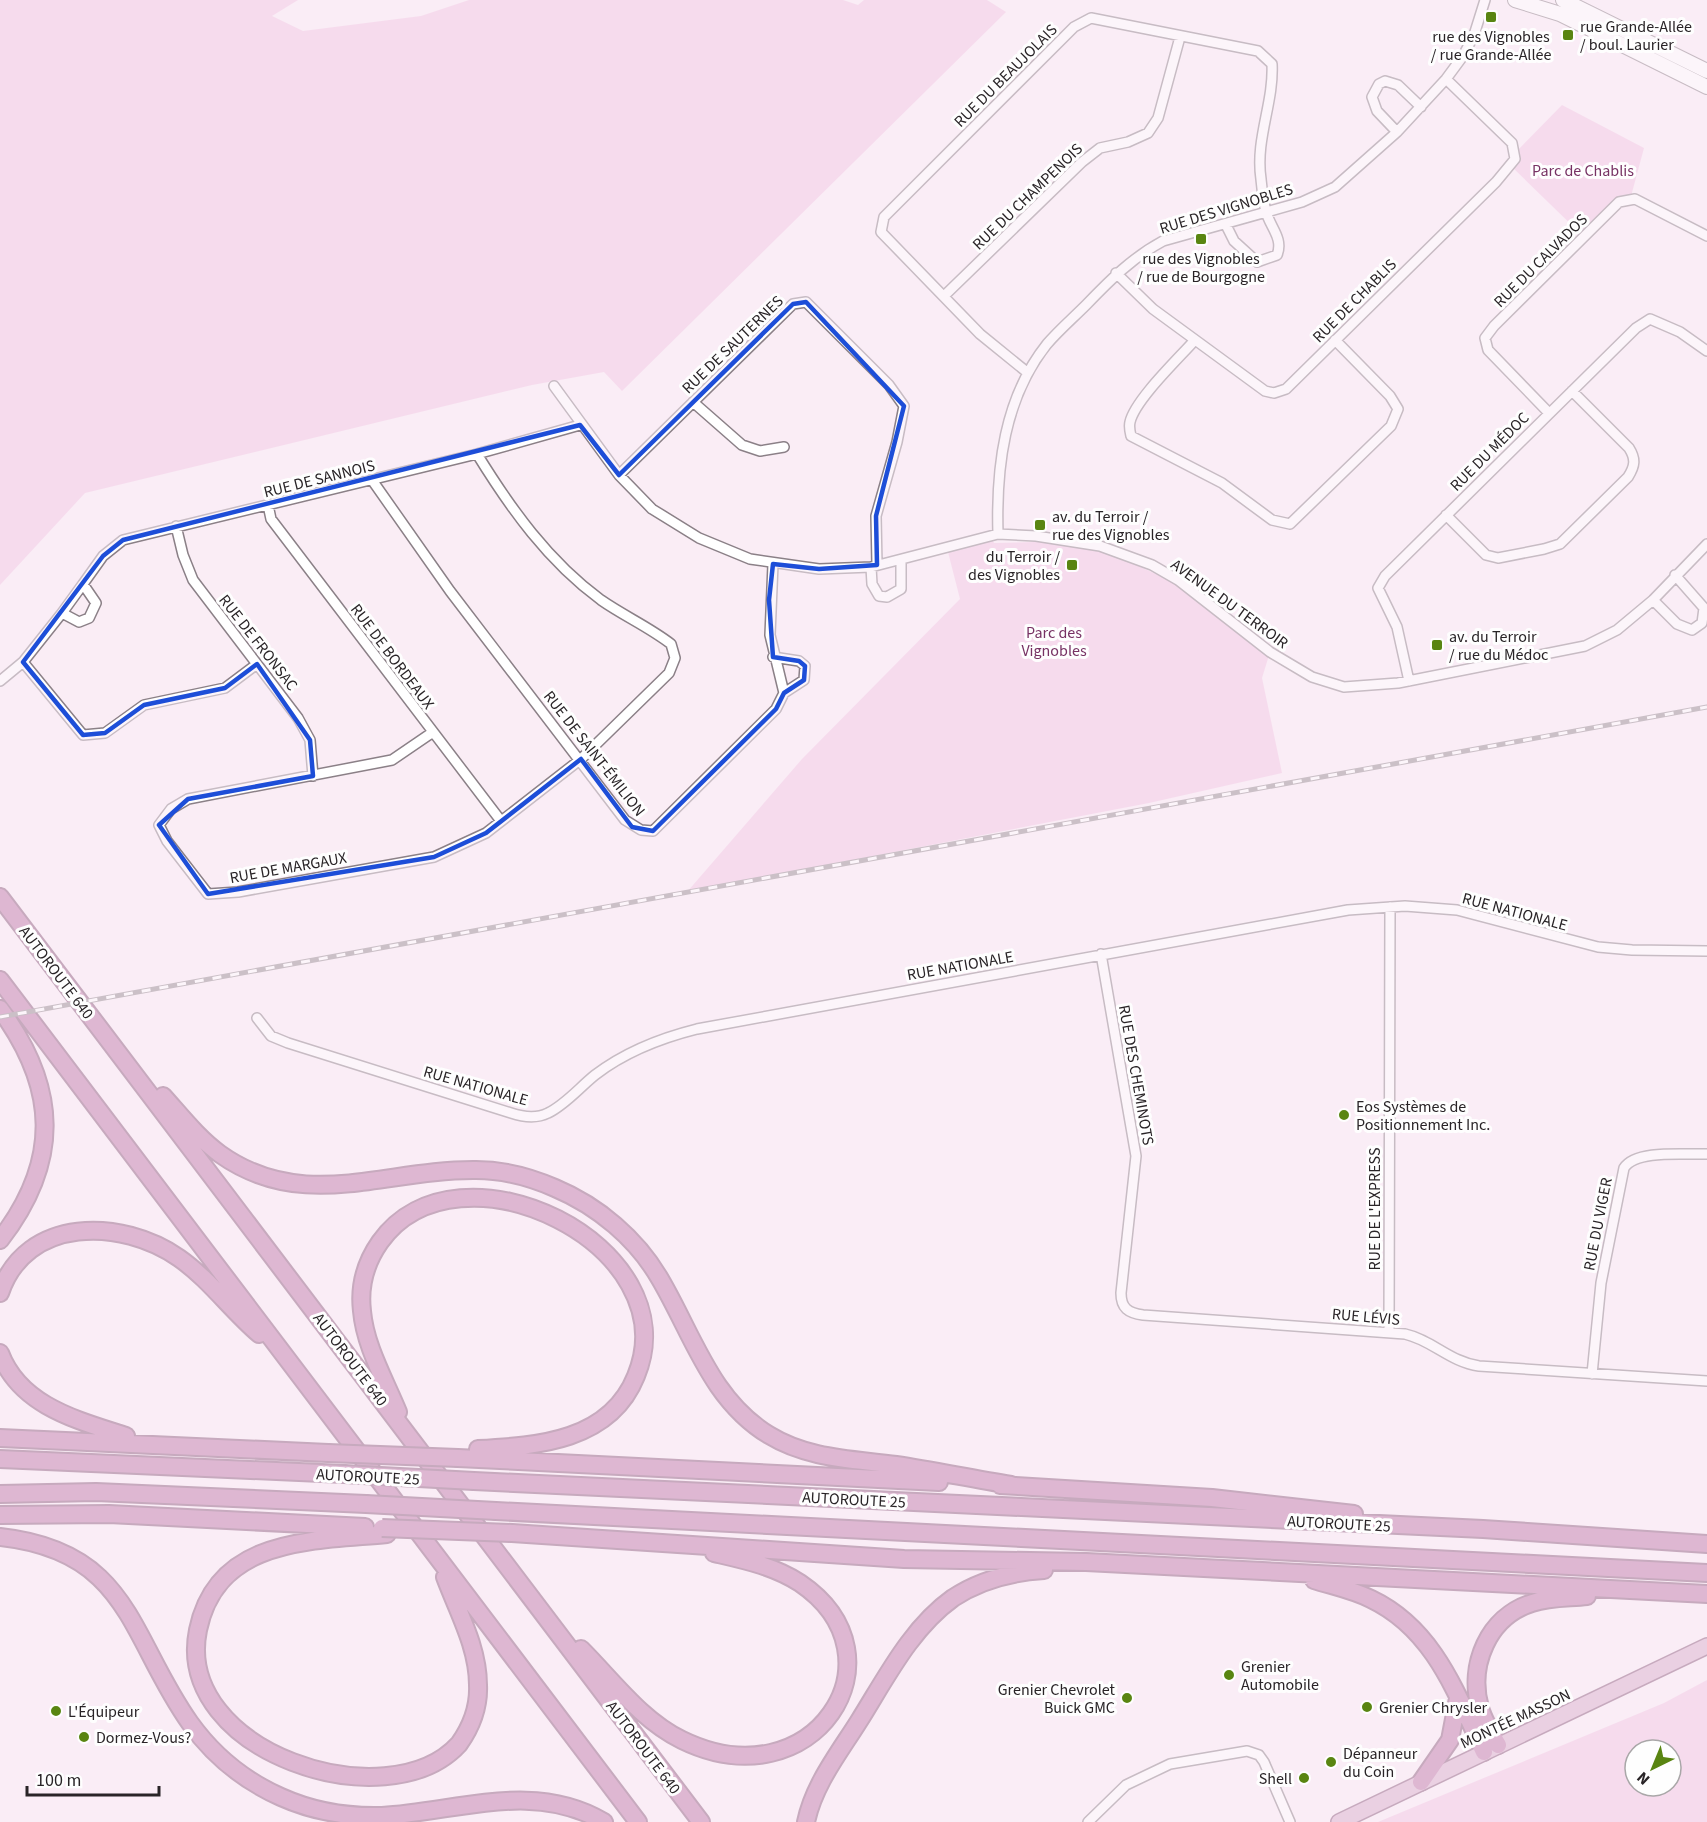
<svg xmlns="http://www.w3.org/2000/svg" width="1707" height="1822" font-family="'Source Sans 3',sans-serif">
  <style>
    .green { fill: #f2c6e3; fill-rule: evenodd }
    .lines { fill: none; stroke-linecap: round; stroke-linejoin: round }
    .street-casing { stroke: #8b8087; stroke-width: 12 }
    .secondary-casing { stroke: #8b8087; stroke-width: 16 }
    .primary-casing { stroke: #89597a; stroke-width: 18 }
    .highway-casing { stroke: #89597a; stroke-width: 20 }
    .street { stroke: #fff; stroke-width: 9 }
    .secondary { stroke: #fff; stroke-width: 14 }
    .primary { stroke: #d7adca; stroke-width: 15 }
    .highway { stroke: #bc76a6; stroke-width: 16 }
    .rail-casing { stroke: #92898e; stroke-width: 5 }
    .rail { stroke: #fefefe; stroke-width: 3; stroke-dasharray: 9; stroke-linecap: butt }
    .highway-bridge-casing { stroke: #89597a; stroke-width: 20; stroke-linecap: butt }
    .highway-bridge { stroke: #bc76a6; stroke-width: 16 }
    .marked { fill: none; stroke: #1d4ed8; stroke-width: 4.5; stroke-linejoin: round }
    .poi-dot { fill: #598511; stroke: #fefefe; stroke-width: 2 }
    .labels { text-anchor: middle; stroke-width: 6; stroke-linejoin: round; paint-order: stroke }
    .poi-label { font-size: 16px; fill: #292427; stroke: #fefefe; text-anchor: start }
    .street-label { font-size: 16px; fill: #292427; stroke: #fefefe }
    .park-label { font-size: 16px; fill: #773264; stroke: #fefefe }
  </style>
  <rect width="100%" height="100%" fill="#faedf5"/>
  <path class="green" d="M0 0H298L272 16 303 31 421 16 469 0H843L858 5 864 0H987L1006 12 622 391 604 372 532 385 85 493 0 585Z
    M1562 105 1644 148 1630 200 1619 202 1584 237 1511 166 1514 154Z
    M991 537 994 543 1072 541 1123 559 1178 584 1270 652 1262 678 1282 773 1149 803 687 892 802 759 960 599 948 552Z
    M1707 1680V1822H1378L1664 1703ZM1635 1750H1671V1786H1635Z"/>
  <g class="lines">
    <g class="street-casing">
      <path id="street" d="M1397 132 1377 111 1372 97 1379 84 1385 81 1398 85 1421 107
        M1116 273 1153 309 1265 391 1274 393 1286 389 1496 182 1515 159 1512 143 1446 79
        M944 296 1082 162 1100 148 1128 142 1148 133 1158 118 1180 37
        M1194 341C1178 359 1135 400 1130 422 1129 426 1130 432 1131 436L1222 483 1272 520 1290 524 1391 426 1398 409 1390 396 1335 340
        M1028 373 980 334 881 232 884 217 1074 27 1091 18 1258 51 1272 64C1274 103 1255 139 1261 179 1262 189 1263 201 1266 211 1269 226 1284 238 1277 255L1257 262 1234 241 1226 225
        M554 386 619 475 652 509 699 538 750 559 819 569 871 567 998 534 1036 536 1100 546 1152 565 1178 580 1270 652 1312 677 1344 687 1398 683 1585 646 1617 630 1653 600 1707 544
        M693 402 742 445 760 451 784 447
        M1549 413 1488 350 1485 338 1494 326 1619 202 1635 199 1707 236
        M619 475 793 304 806 302 889 385 904 406 897 442 876 516 877 565
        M372 480 450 591 625 820 641 830 653 831 776 709 784 693 770 635 773 564
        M268 505 271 519 501 821
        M1446 515 1486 555 1498 558 1544 549 1560 544 1628 477C1635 466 1636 459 1629 448L1572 391
        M176 526 183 555 193 580 298 718 310 740 313 776
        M998 534C996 468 1004 398 1047 344 1059 330 1073 318 1086 305 1110 280 1133 257 1163 241L1302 202 1335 187 1397 132 1446 79 1463 56 1474 35 1485 0
        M871 567 872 584 879 596 887 597 901 589V560
        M1653 600 1677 624 1692 630 1702 623 1704 608 1675 575
        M62 613 83 584
        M773 657 799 661 805 666 804 680 784 693
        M23 662 83 735 105 733 144 705 225 688 257 664
        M0 681 23 662 62 613 79 622 89 618 96 603 83 584 103 556 123 540 477 454 580 425
        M1409 681 1397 627 1378 588 1385 576 1636 328 1650 319 1680 332 1707 351
        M433 732 392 760 188 799 171 809 159 825 167 841 208 894 238 892 434 857 486 833 581 759 669 673 675 658 671 644C649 627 624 616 601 600 548 561 511 509 477 454
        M1101 954 1136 1156 1121 1293C1121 1308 1128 1313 1143 1315L1405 1334C1432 1340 1450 1362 1479 1366L1707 1381
        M257 1018 271 1036 288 1043 511 1113C523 1117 536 1119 548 1113 565 1105 580 1087 595 1075 625 1052 661 1038 697 1029L1348 910 1405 906 1457 910 1598 947 1632 950 1707 951
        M1389 1332 1390 907
        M1592 1374 1601 1283 1624 1168C1636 1149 1686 1155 1707 1154
        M1088 1822 1126 1785 1170 1764 1247 1751 1259 1755 1264 1762 1290 1822"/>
    </g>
    <g class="secondary-casing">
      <path id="secondary" d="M1515 0 1560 14 1707 87
        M1563 0 1707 71"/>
    </g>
    <g class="primary-casing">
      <path id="primary" d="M1339 1822 1707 1646"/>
    </g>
    <g class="highway-casing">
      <path id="highway" d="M0 897 701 1822
        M0 980 638 1822
        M0 1009C58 1088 61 1161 0 1240
        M163 1096C181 1116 198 1138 220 1154 303 1213 385 1169 476 1170 503 1170 530 1177 555 1188 598 1206 637 1239 660 1279 693 1335 711 1400 769 1435 808 1459 853 1459 896 1465 935 1471 973 1479 1011 1485
        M0 1293C26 1216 122 1218 179 1258 209 1279 231 1310 259 1334
        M0 1353C20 1406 77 1420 126 1436
        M398 1412C385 1380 365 1346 362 1311 359 1286 366 1262 380 1242 458 1132 690 1246 636 1376 610 1441 538 1446 478 1449
        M0 1438 328 1453
        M458 1458 939 1482
        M0 1459 344 1474
        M474 1481 1483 1529 1707 1544
        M1000 1485 1212 1498 1354 1514
        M0 1494 96 1492 366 1504
        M496 1511 1707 1573
        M0 1515 109 1514 365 1527
        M512 1533 904 1559 1086 1562 1707 1594
        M387 1534C313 1541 217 1537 198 1630 173 1752 388 1822 459 1744 471 1727 479 1706 478 1685 478 1647 458 1612 445 1577
        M0 1537C130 1551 129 1637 190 1723 213 1755 245 1781 281 1797 312 1811 348 1817 382 1816 457 1812 534 1780 604 1822
        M1314 1580C1333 1586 1353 1590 1371 1599 1434 1629 1456 1693 1484 1752
        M581 1649C613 1681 641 1720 682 1740 813 1804 909 1657 800 1583 774 1566 744 1560 714 1553
        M1498 1745C1491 1733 1484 1721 1480 1708 1468 1665 1488 1617 1532 1603 1550 1597 1568 1598 1587 1596
        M1421 1782 1450 1740 1458 1698
        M806 1822C814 1784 839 1753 859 1721 886 1678 911 1628 953 1598 980 1580 1012 1572 1044 1570"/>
    </g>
    <use href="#street" class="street"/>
    <use href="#secondary" class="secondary"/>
    <use href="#primary" class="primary"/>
    <use href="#highway" class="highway"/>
    <g class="rail-casing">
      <path id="rail" d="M0 1017 1707 707"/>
    </g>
    <use href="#rail" class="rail"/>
    <g class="highway-bridge-casing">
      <path id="highway-bridge" d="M328 1453 458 1458
        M344 1474 474 1481
        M366 1504 496 1511
        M382 1528 512 1533"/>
    </g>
    <use href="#highway-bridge" class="highway-bridge"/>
  </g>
  <path d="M0 0H1707V1822H0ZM806 302 904 406 876 516 877 565 819 569 773 564 769 600 773 657 799 661 805 666 804 680 784 693 776 709 653 831 632 827 581 759 486 833 434 857 208 894 159 825 188 799 313 776 310 740 257 664 225 688 144 705 105 733 83 735 23 662 103 556 123 540 580 425 619 475 793 304Z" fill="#faedf5" fill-opacity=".55" fill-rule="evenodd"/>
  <path class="marked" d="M806 302 904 406 876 516 877 565 819 569 773 564 769 600 773 657 799 661 805 666 804 680 784 693 776 709 653 831 632 827 581 759 486 833 434 857 208 894 159 825 188 799 313 776 310 740 257 664 225 688 144 705 105 733 83 735 23 662 103 556 123 540 580 425 619 475 793 304Z"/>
  <g class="poi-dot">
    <rect x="1485" y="11" width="12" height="12" rx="3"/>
    <rect x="1562" y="29" width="12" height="12" rx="3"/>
    <rect x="1195" y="233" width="12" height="12" rx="3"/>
    <rect x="1034" y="519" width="12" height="12" rx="3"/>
    <rect x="1066" y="559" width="12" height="12" rx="3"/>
    <rect x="1431" y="639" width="12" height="12" rx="3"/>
    <circle cx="1344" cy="1115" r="6"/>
    <circle cx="1229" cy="1675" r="6"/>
    <circle cx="1127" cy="1698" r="6"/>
    <circle cx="1367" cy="1707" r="6"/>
    <circle cx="56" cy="1711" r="6"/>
    <circle cx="84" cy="1737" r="6"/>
    <circle cx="1331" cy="1762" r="6"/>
    <circle cx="1304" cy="1778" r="6"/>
  </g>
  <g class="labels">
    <g class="poi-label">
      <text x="1580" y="32">rue Grande-Allée<tspan x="1580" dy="18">/ boul. Laurier</tspan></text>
      <text x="1491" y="42" text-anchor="middle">rue des Vignobles<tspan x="1491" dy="18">/ rue Grande-Allée</tspan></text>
      <text x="1201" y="264" text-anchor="middle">rue des Vignobles<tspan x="1201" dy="18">/ rue de Bourgogne</tspan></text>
      <text x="1052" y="522">av. du Terroir /<tspan x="1052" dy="18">rue des Vignobles</tspan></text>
      <text x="1060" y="562" text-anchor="end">du Terroir /<tspan x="1060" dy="18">des Vignobles</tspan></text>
      <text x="1449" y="642">av. du Terroir<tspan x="1449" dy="18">/ rue du Médoc</tspan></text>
      <text x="1356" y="1112">Eos Systèmes de<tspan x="1356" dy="18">Positionnement Inc.</tspan></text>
      <text x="1241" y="1672">Grenier<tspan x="1241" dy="18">Automobile</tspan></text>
      <text x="1115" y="1695" text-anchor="end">Grenier Chevrolet<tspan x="1115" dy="18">Buick GMC</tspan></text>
      <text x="1379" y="1713">Grenier Chrysler</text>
      <text x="68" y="1717">L'Équipeur</text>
      <text x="96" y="1743">Dormez-Vous?</text>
      <text x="1343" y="1759">Dépanneur<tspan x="1343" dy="18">du Coin</tspan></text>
      <text x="1292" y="1784" text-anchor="end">Shell</text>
    </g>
    <g class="street-label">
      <text transform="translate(1005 75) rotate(-45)" y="6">RUE DU BEAUJOLAIS</text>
      <text transform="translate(1027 196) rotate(-44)" y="6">RUE DU CHAMPENOIS</text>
      <text transform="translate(1226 208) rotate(-17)" y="6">RUE DES VIGNOBLES</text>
      <text transform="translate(1540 260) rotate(-45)" y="6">RUE DU CALVADOS</text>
      <text transform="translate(1354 300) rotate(-45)" y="6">RUE DE CHABLIS</text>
      <text transform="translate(732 344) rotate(-44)" y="6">RUE DE SAUTERNES</text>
      <text transform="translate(1489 451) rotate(-45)" y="6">RUE DU MÉDOC</text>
      <text transform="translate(319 478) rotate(-14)" y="6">RUE DE SANNOIS</text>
      <text transform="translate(1230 603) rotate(36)" y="6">AVENUE DU TERROIR</text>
      <text transform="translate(259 642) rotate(52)" y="6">RUE DE FRONSAC</text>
      <text transform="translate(393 656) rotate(53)" y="6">RUE DE BORDEAUX</text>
      <text transform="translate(595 753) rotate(52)" y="6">RUE DE SAINT-ÉMILION</text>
      <text transform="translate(288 867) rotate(-10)" y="6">RUE DE MARGAUX</text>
      <text transform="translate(1515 911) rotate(15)" y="6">RUE NATIONALE</text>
      <text transform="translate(960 965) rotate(-10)" y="6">RUE NATIONALE</text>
      <text transform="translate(57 972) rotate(53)" y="6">AUTOROUTE 640</text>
      <text transform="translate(1137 1075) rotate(80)" y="6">RUE DES CHEMINOTS</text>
      <text transform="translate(476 1085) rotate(16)" y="6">RUE NATIONALE</text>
      <text transform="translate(1374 1209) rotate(-90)" y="6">RUE DE L'EXPRESS</text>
      <text transform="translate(1597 1224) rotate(-79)" y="6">RUE DU VIGER</text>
      <text transform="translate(1366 1316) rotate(5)" y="6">RUE LÉVIS</text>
      <text transform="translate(351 1359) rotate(53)" y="6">AUTOROUTE 640</text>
      <text transform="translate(368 1476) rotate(3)" y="6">AUTOROUTE 25</text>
      <text transform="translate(854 1499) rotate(3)" y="6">AUTOROUTE 25</text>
      <text transform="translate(1339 1523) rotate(3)" y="6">AUTOROUTE 25</text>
      <text transform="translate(1515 1718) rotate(-25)" y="6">MONTÉE MASSON</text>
      <text transform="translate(644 1747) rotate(53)" y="6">AUTOROUTE 640</text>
    </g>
    <g class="park-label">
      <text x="1583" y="176">Parc de Chablis</text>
      <text x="1054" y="638">Parc des<tspan x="1054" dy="18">Vignobles</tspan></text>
    </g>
  </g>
  <g transform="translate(1653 1768) rotate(223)"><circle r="28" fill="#fefefe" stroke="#a9a7a8" stroke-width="1.5"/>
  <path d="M0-4.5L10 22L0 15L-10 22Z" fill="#598511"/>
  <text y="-9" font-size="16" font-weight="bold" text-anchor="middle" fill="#292427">N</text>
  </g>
  <path d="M27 1786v9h132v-9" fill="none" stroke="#292427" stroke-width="3"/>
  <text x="36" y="1786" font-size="18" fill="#292427" stroke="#fefefe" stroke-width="4.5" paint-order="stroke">100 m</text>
</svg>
